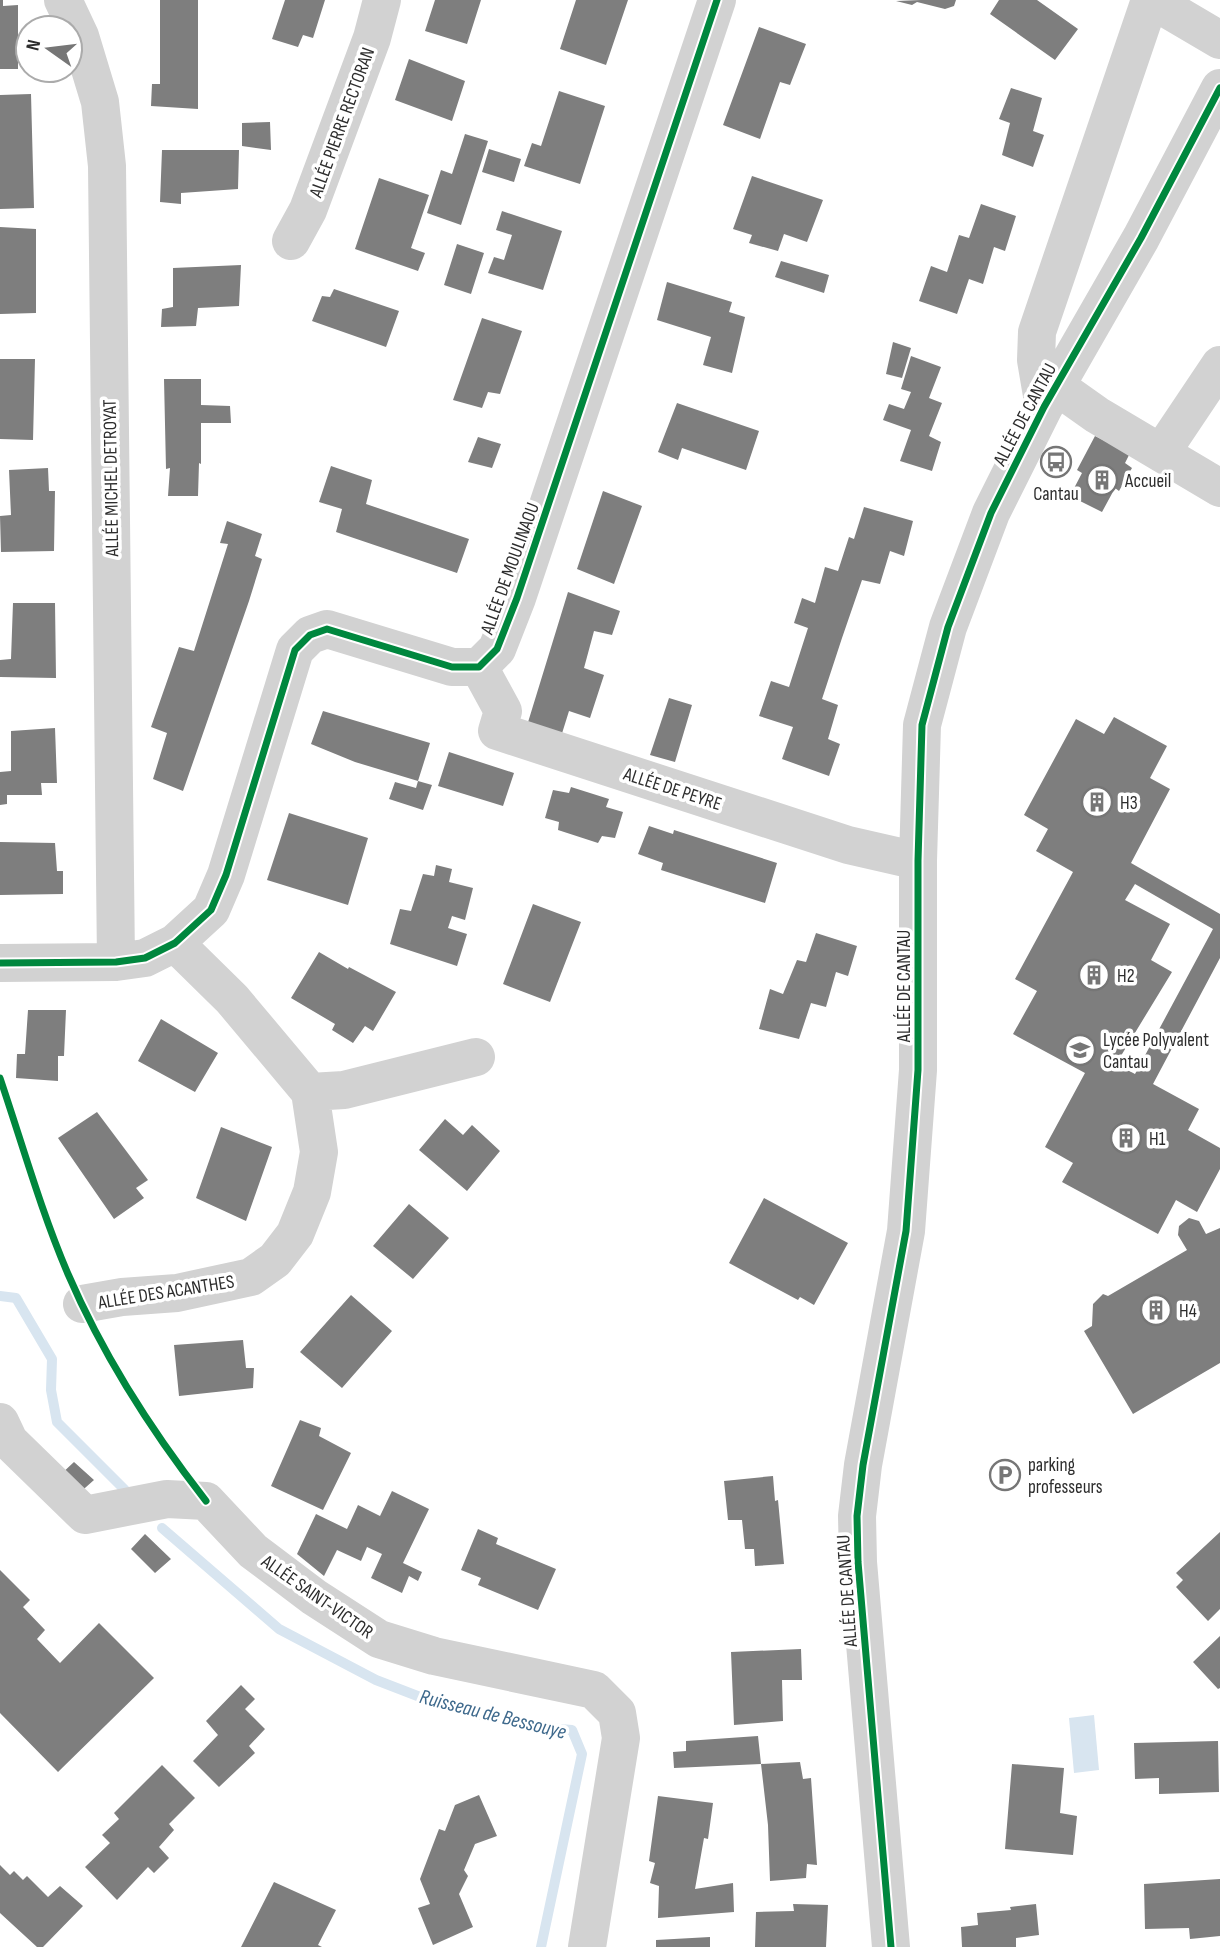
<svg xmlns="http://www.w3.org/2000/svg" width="1220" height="1947" font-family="'Sofia Sans Condensed',sans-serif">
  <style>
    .water { fill: #d8e5f0 }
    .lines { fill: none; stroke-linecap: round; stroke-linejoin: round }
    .stream { stroke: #d8e5f0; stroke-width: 10 }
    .building { fill: #7e7e7e; fill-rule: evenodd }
    .minor { stroke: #d2d2d2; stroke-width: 38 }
    .cycleway-casing { stroke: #fff; stroke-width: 11 }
    .cycleway { stroke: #00873e; stroke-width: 7 }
    .labels { text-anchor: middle; stroke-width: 7; stroke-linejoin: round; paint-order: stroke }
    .street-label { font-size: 19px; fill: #2d2d2d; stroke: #fff }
    .poi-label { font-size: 19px; fill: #2d2d2d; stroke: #fff; text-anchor: start }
    .water-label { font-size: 21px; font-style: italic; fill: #3e698c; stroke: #fff }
  </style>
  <rect width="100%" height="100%" fill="#fff"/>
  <path class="water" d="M1094 1715 1099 1770 1074 1773 1069 1718Z"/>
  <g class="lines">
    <path class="stream" d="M0 1296 16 1298 52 1359 51 1390 57 1422 125 1490
      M162 1528 279 1629 376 1680 446 1707 536 1727 572 1730 582 1754 541 1947"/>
  </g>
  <path class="building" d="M0 0H3V6L18 5V69H0Z
    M160 0H198V109L151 106 152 84H160Z
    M285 0H325L313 38 303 35 298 47 272 39Z
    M435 0H481L467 44 425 31Z
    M576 0H628L606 65 560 49Z
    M921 0H956L954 6 945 9 917 2 912 5 896 1Z
    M999 0H1037L1078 29 1055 60 990 14Z
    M759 27 806 44 790 85 780 82 760 139 723 125Z
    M409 59 465 81 452 121 395 100Z
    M1011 88 1042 98 1033 131 1044 135 1033 167 1002 155 1010 123 999 119Z
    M559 91 605 106 580 184 524 166 532 143 541 146Z
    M31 94 34 208 0 209V95Z
    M270 122 271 150 242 146V123Z
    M465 134 488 141 461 225 427 213 441 170 452 174Z
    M489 149 521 159 514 182 482 172Z
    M162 150H239L238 189 181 193V204L160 202Z
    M752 176 823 200 807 242 784 234 778 251 749 243 752 235 733 229Z
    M379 178 429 195 411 248 425 253 418 271 355 249Z
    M981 204 1016 216 1005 251 994 247 983 284 969 279 957 314 919 301 931 266 947 272 959 235 969 238Z
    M502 211 562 231 543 290 488 273 494 257 504 260 512 235 496 230Z
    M0 227 36 229V313L0 314Z
    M457 244 484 253 471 294 444 285Z
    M781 261 829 275 824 293 775 277Z
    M241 265 239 306 198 308 196 326 161 327 162 309 173 307V268Z
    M667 282 732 302 729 312 745 317 732 373 703 365 711 337 657 320Z
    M334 289 399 311 386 347 312 321 322 296 330 297Z
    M482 318 522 331 500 394 488 392 482 408 453 400Z
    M893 342 911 348 902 378 886 374Z
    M911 356 941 367 929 398 942 403 929 436 941 442 932 471 900 461 911 430 883 420 889 404 904 409 911 392 901 389Z
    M0 359H35L33 440 0 439Z
    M164 379H201V405L230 406 231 423H201V464L199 463 198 496H168L170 468 166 469Z
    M677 403 759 431 746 470 682 448 678 460 658 452Z
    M1095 436 1130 453 1125 463 1132 468 1119 491 1115 488 1102 512 1070 496 1082 473 1077 470Z
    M478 437 501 444 492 468 468 462Z
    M331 466 372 480 366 504 469 539 457 573 336 532 342 509 319 502Z
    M48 468 49 491H55L54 551 1 552 0 516 11 515 9 470Z
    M603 491 642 506 614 584 577 569Z
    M864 507 913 521 904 556 890 551 880 584 862 580 842 638 822 699 838 705 828 739 840 744 829 776 782 759 793 727 759 716 771 681 789 687 808 628 794 623 802 598 815 603 825 567 838 571 849 537 854 539Z
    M227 521 262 534 255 556 262 559 249 601 183 791 153 779 167 733 151 727 179 647 194 651 228 544 220 543Z
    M568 592 620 611 612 635 594 631 584 668 604 675 590 718 569 711 559 743 525 732Z
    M13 603H55L56 678 0 677V660L11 659Z
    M669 698 692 705 675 762 650 755Z
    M323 711 430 743 418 781 432 785 423 810 389 799 395 782 416 788 418 781 355 762 311 744Z
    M1114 717 1167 746 1150 778 1170 789 1131 863 1220 914V958L1153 1084 1199 1109 1188 1130 1220 1148V1169L1197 1212 1176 1200 1158 1234 1062 1182 1073 1163 1045 1147 1085 1073 1013 1034 1037 991 1015 979 1073 872 1036 851 1048 829 1024 815 1076 719 1104 734ZM1135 884 1213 929 1135 1074 1116 1064 1172 972 1151 960 1170 924 1125 900Z
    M55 728 57 783H41L42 795H7V804L0 805V772L11 771V731Z
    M449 752 514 773 503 806 438 786Z
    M571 787 609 799 606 807 623 812 615 838 602 836 598 843 558 830 559 822 545 818 553 790 569 793Z
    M289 813 368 838 348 905 267 880Z
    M649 826 673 834 674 830 777 863 765 903 661 870 663 863 638 854Z
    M0 842 55 843 57 871H63V894L0 895Z
    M436 865 452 869 449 882 473 888 465 920 452 916 448 928 467 934 457 966 390 944 400 909 411 911 423 874 434 876Z
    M533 904 581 922 550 1002 503 984Z
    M816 933 857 946 848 976 836 972 826 1007 811 1003 799 1039 759 1029 770 989 783 994 797 960 806 962Z
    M319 952 348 969 349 967 396 992 373 1031 365 1026 353 1043 332 1030 335 1024 291 998Z
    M28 1010H66L64 1056H58V1081L16 1078 17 1054H25Z
    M161 1019 218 1053 195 1092 138 1061Z
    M97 1112 148 1180 136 1188 144 1198 114 1219 58 1138Z
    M445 1119 463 1135 472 1125 500 1151 467 1191 419 1150Z
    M221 1127 272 1147 246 1221 196 1198Z
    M764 1198 848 1243 814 1305 800 1297 798 1300 729 1263Z
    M409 1204 449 1238 413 1279 373 1246Z
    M1189 1218 1199 1221 1206 1234 1220 1228V1363L1133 1414 1084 1331 1092 1326 1093 1304 1103 1294 1108 1296 1187 1250 1178 1235 1179 1226Z
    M351 1295 392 1331 342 1388 300 1352Z
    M243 1340 246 1368H254L253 1388 179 1396 174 1345Z
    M300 1420 321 1428 319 1436 351 1453 323 1510 271 1486Z
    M74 1462 94 1480 77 1495 59 1476Z
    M773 1476 775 1501 778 1500 784 1564 755 1566 754 1549H745L742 1520H728L724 1481Z
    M392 1491 429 1509 403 1563 422 1572 418 1581 409 1576 402 1593 371 1578 382 1554 367 1547 361 1561 337 1550 324 1576 297 1554 316 1514 347 1529 358 1505 380 1516Z
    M478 1529 498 1538 496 1544 556 1569 538 1610 478 1585 481 1578 461 1570Z
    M1220 1532V1609L1208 1621 1176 1587 1183 1580 1176 1573Z
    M145 1534 171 1559 155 1573 131 1549Z
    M0 1570 30 1600 23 1607 45 1630 37 1639 60 1663 99 1623 154 1678 58 1772 0 1713Z
    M1220 1636V1688L1218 1689 1193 1662Z
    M801 1649 802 1680H782L783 1721 734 1725 731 1652Z
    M241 1685 255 1699 245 1709 265 1729 249 1746 255 1753 219 1787 193 1761 218 1735 206 1721Z
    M758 1736 761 1764 674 1768 673 1752 686 1751V1741Z
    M1218 1741 1219 1792 1159 1794V1778L1135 1779 1134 1743Z
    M800 1762 803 1779 811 1778 817 1865 807 1864 806 1878 770 1881 768 1825 761 1764Z
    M1012 1764 1064 1768 1060 1813 1077 1816 1073 1855 1005 1849Z
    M162 1765 195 1798 169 1824 174 1830 159 1847 169 1858 154 1873 148 1867 117 1900 85 1867 110 1843 102 1835 119 1819 114 1813Z
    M479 1795 497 1836 475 1844 464 1870 468 1876 459 1894 473 1927 433 1945 418 1908 430 1904 420 1879 439 1829 445 1831 455 1805Z
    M658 1796 713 1803 708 1839 704 1838 695 1889 733 1883 734 1912 658 1918 659 1886 650 1883 655 1863 649 1861Z
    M0 1865 10 1875 14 1871 23 1880 27 1876 48 1897 60 1886 83 1906 43 1947H37L0 1913Z
    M1220 1879V1936L1190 1939 1189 1928 1145 1929 1144 1884Z
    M274 1882 336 1910 318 1945 322 1947H241Z
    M793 1904 828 1905 826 1947H755L756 1912 794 1911Z
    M1036 1904 1039 1935 1016 1938V1947H962L961 1927 978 1925 977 1913 1011 1910 1010 1907Z
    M710 1937V1947H656V1940Z"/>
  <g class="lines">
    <path class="minor" d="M63 0 80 36 100 102 107 166 116 962
      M1152 0 1220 40
      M291 241 308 210 372 38 382 0
      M1056 386 1097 415 1220 488
      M1044 407 1036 360 1037 332 1150 0
      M1161 453 1220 365
      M479 667 503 711 497 731 848 845 918 861
      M0 963 116 962 145 958 175 943 211 910 226 875 295 650 310 635 327 629 452 667H479L497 649 517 598 717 0
      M310 1092 344 1090 476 1057
      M82 1304 122 1297 177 1293 251 1277 275 1260 295 1234 312 1192 319 1152 310 1092 232 999 175 943
      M0 1422 9 1441 85 1515 167 1499 206 1501 253 1551 314 1597 379 1639 434 1656 594 1690 617 1713 621 1738 587 1947
      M891 1947 858 1562 857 1516 863 1465 906 1231 918 1070V861L922 725 948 627 991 513 1044 407 1141 238 1220 88"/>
    <g class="cycleway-casing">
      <path id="cycleway" d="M0 963 116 962 145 958 175 943 211 910 226 875 295 650 310 635 327 629 452 667H479L497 649 517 598 717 0
        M0 1078C22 1143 41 1211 68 1274 102 1353 153 1433 206 1501
        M891 1947 858 1562 857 1516 863 1465 906 1231 918 1070V861L922 725 948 627 991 513 1044 407 1141 238 1220 88"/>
    </g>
    <use href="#cycleway" class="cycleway"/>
  </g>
  <defs>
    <g id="bus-ring" transform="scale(1.575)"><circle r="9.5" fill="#fff" stroke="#767676" stroke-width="1.5"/><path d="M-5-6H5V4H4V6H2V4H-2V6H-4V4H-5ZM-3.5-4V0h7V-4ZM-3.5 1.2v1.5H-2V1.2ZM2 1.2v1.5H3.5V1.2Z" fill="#767676"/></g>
    <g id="building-ring" transform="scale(1.575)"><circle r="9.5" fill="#fff" stroke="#767676" stroke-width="1.5"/><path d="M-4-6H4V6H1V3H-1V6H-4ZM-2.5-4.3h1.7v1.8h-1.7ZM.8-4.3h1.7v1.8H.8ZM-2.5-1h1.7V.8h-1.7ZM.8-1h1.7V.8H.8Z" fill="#767676"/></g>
    <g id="school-ring" transform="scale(1.575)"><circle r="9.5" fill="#fff" stroke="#767676" stroke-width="1.5"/><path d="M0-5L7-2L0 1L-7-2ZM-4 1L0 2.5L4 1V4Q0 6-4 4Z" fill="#767676"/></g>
    <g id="parking-ring" transform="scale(1.575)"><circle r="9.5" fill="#fff" stroke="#767676" stroke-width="1.5"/><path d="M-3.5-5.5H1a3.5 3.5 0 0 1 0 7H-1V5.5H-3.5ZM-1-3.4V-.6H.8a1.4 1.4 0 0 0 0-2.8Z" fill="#767676"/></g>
  </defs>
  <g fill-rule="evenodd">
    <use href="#bus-ring" x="1056" y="462"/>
    <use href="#building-ring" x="1102" y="480"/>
    <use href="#building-ring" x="1097" y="802"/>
    <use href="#building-ring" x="1094" y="975"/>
    <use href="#school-ring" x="1080" y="1050"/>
    <use href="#building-ring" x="1126" y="1138"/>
    <use href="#building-ring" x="1156" y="1310"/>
    <use href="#parking-ring" x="1005" y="1475"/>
  </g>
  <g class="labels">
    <g class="street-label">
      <text transform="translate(341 122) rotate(-70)" y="7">ALLÉE PIERRE RECTORAN</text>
      <text transform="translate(1024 414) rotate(-62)" y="7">ALLÉE DE CANTAU</text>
      <text transform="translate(110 478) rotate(-91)" y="7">ALLÉE MICHEL DETROYAT</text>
      <text transform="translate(509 568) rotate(-70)" y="7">ALLÉE DE MOULINAOU</text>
      <text transform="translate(673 788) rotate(18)" y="7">ALLÉE DE PEYRE</text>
      <text transform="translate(903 986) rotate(-90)" y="7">ALLÉE DE CANTAU</text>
      <text transform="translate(166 1291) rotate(-9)" y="7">ALLÉE DES ACANTHES</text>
      <text transform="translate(846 1591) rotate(-94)" y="7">ALLÉE DE CANTAU</text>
      <text transform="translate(318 1596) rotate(35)" y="7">ALLÉE SAINT-VICTOR</text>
    </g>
    <g class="poi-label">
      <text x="1125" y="487">Accueil</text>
      <text x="1056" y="500" text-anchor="middle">Cantau</text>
      <text x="1120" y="809">H3</text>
      <text x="1117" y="982">H2</text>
      <text x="1103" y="1046">Lycée Polyvalent<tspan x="1103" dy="22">Cantau</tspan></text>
      <text x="1149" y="1145">H1</text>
      <text x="1179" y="1317">H4</text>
      <text x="1028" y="1471">parking<tspan x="1028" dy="22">professeurs</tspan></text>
    </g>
    <g class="water-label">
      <text transform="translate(493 1714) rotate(14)" y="7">Ruisseau de Bessouye</text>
    </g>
  </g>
  <g transform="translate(49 49) rotate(284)"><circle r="33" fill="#ffffff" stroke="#ababab" stroke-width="2"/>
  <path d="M0-5L12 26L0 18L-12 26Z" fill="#767676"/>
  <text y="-10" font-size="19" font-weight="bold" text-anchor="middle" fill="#2d2d2d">N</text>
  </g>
</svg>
